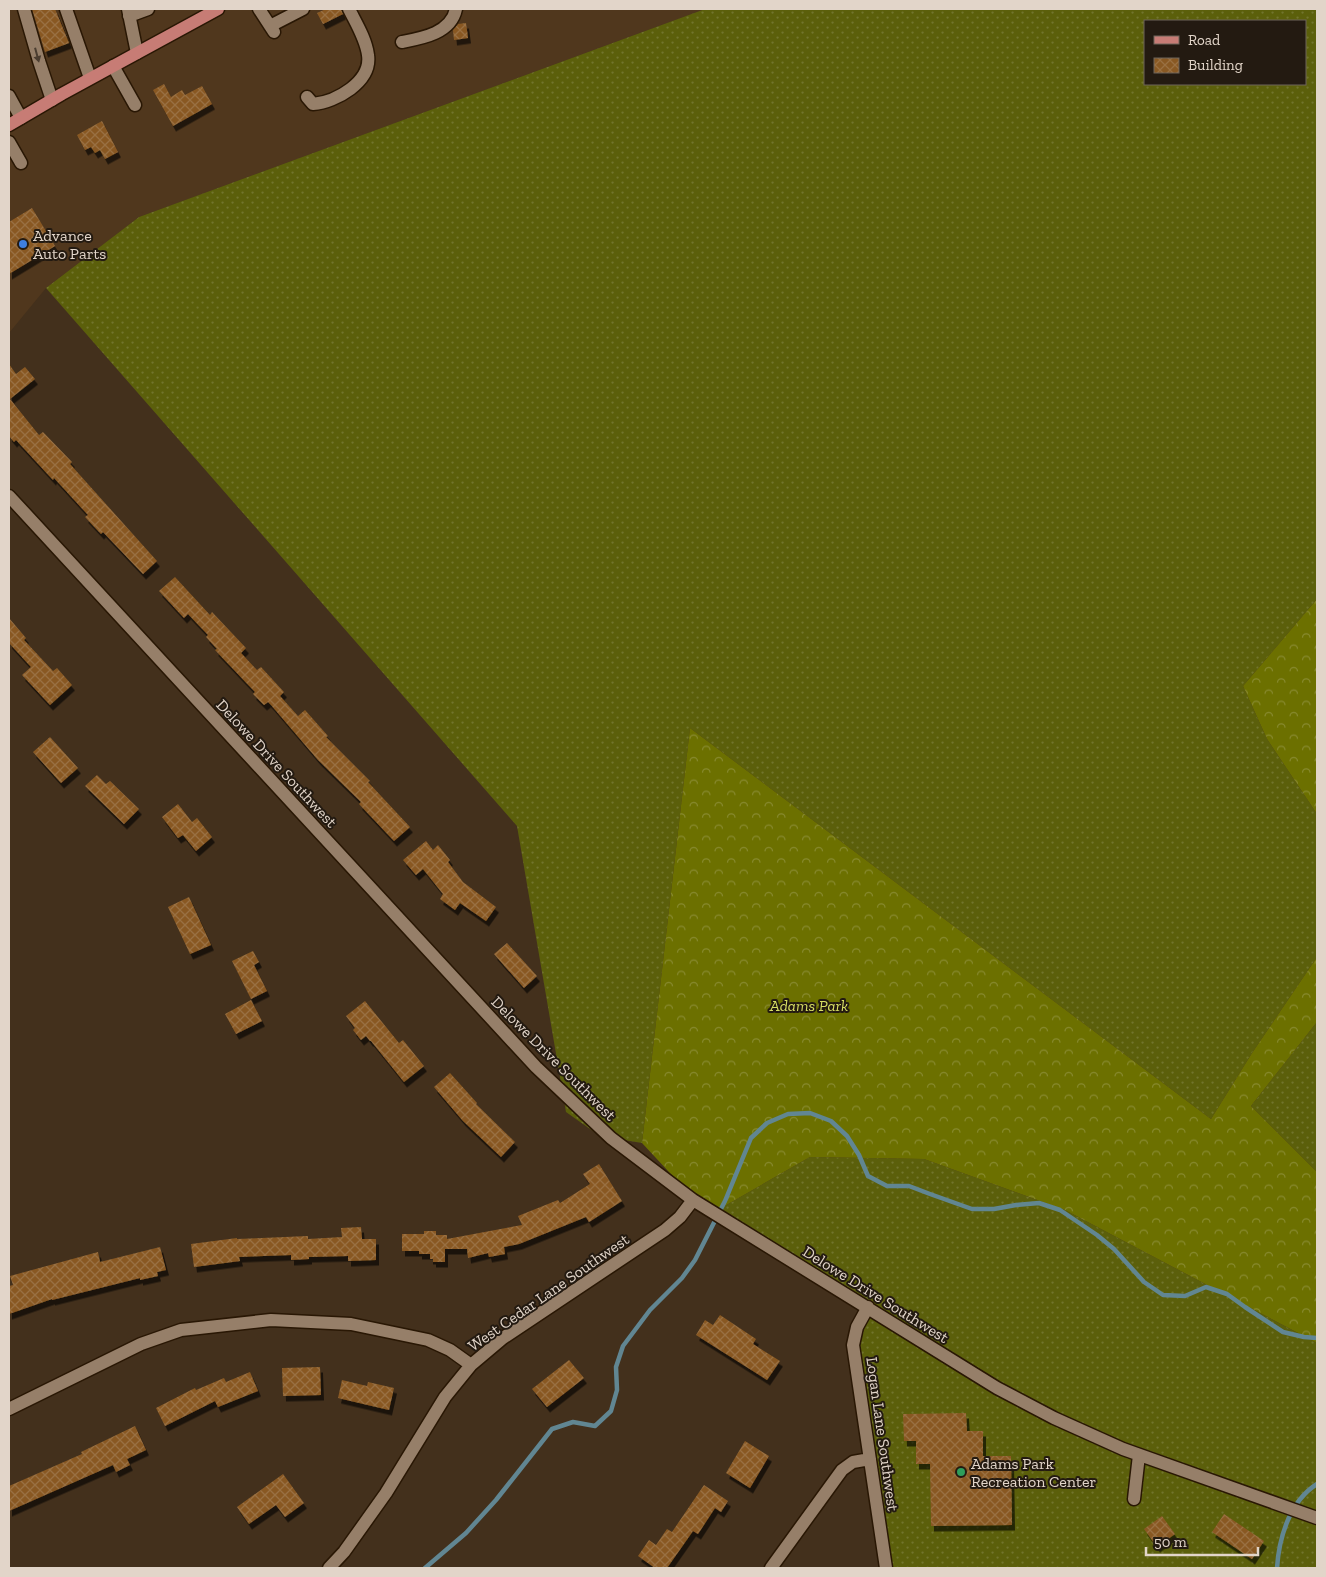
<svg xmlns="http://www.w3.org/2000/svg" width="1326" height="1577" font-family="'Zilla Slab',serif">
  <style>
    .built { fill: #50371d }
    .grass { fill: url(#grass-dots); fill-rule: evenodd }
    .forest { fill: url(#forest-crowns) }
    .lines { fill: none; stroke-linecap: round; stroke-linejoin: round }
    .stream { stroke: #618692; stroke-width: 4.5 }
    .building { fill: url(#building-cross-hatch); filter: url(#shadow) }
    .minor-casing { stroke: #291704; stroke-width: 15 }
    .major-casing { stroke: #291704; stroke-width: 15 }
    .minor { stroke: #967f69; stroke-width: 12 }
    .major { stroke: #c77c75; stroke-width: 12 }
    .oneway { fill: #4b3d30 }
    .shop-dot { fill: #3f7fe0; stroke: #231a11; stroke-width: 2 }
    .leisure-dot { fill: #2e9e5b; stroke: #231a11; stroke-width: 2 }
    .labels { text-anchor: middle; stroke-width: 4; stroke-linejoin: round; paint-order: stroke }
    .poi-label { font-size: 16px; fill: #e2d5c9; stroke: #231a11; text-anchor: start }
    .street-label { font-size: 16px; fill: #e2d5c9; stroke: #231a11 }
    .park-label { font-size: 16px; font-style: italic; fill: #d8df64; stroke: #231a11 }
  </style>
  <defs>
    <pattern id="grass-dots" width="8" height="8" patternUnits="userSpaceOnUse" patternTransform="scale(1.25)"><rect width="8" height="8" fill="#5b5f0b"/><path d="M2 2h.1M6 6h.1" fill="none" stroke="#72752d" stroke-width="1.8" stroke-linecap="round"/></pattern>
    <pattern id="forest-crowns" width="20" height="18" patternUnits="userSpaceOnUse" patternTransform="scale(1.25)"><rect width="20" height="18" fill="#6c7000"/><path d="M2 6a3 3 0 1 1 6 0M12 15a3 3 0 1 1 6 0" fill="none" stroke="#888a30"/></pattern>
    <pattern id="building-cross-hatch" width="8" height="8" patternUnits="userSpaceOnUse" patternTransform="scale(1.25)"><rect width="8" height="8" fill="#895923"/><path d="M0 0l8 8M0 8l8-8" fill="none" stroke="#997042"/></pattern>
    <filter id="shadow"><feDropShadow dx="3" dy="5.5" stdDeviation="0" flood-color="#0009"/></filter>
  </defs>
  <rect width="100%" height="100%" fill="#43301c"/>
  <path class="built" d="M9 9H705L139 217 46 288 9 333Z"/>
  <path class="grass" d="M705 9H1317V599L1243 686 1267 739 1317 814V957L1252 1053 1211 1119 690 728 642 1143 600 1136 566 1112 517 826 46 288 139 217ZM1145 21H1305V84H1145Z
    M1317 1022V1172L1251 1106Z
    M810 1157 924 1159 1065 1210 1317 1343V1568H883L855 1355 863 1308 709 1215Z"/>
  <path class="forest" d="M1317 599V814L1267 739 1243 686Z
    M690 728 1211 1119 1252 1053 1317 957V1022L1251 1106 1317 1172V1343L1065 1210 924 1159 810 1157 709 1215 642 1143Z"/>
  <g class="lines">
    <path class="stream" d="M425 1568 466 1533 496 1500 552 1429 573 1422 595 1426 611 1411 617 1390 616 1367 623 1346 650 1310 682 1278 695 1260 725 1201 751 1138 767 1123 788 1114 810 1113 831 1121 847 1136 859 1155 868 1176 887 1186H909L930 1194 972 1209H994L1016 1205 1039 1203 1060 1210 1097 1235 1114 1249 1144 1282 1163 1295 1185 1296 1206 1287 1227 1294 1245 1307 1283 1332 1304 1337 1317 1338
      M1277 1568C1279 1537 1290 1501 1317 1484"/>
  </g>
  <path class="building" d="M32 9H55L69 43 45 52Z
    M326 9H341L343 14 323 24 317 13Z
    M466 23 468 38 454 40 453 30 458 24Z
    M164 84 171 97 182 90 185 95 202 86 212 104 173 126 153 90Z
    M102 121 118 152 105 159 100 150 95 153 91 147 85 150 77 135Z
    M32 208 55 246 9 274V222Z
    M9 364 16 374 25 367 35 379 10 399 39 435 43 432 72 462 70 464 157 561 143 574 103 532 101 534 85 517 88 515 54 478 53 480 16 440 14 442 9 436Z
    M175 577 210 615 212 612 246 648 241 653 257 670 261 667 284 692 280 696 298 716 305 710 328 736 326 737 370 781 368 782 410 827 394 841 359 804 361 802 318 760 271 705 268 702 264 705 253 694 255 692 215 650 217 649 206 637 208 635 188 614 184 618 159 591Z
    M9 618 26 638 24 640 53 671 57 668 72 685 50 705 22 675 31 667 9 643Z
    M50 737 78 768 61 783 33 752Z
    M97 775 106 784 110 781 139 809 124 824 85 786Z
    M178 804 192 822 197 818 212 837 196 851 183 835 178 838 162 817Z
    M426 841 433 850 438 845 450 860 448 862 463 882 496 907 486 921 460 903 455 910 440 899 443 894 423 869 416 875 403 860Z
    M189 897 211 945 190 954 168 907Z
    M507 943 537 976 524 988 494 954Z
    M253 951 259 962 254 965 267 991 251 999 232 961Z
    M251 1000 262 1021 236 1034 225 1014Z
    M365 1001 399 1043 403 1040 424 1066 404 1082 371 1041H370L366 1036 361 1040 353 1030 355 1028 346 1016Z
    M450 1073 477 1103 476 1104 515 1142 501 1157 463 1121 434 1087Z
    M599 1164 622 1201 589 1222 586 1217 519 1244 504 1247 505 1254 489 1257 488 1253 468 1258 467 1249H445V1262H433V1259H430V1254H419V1251H402V1234H424V1231H436V1235H447V1239L522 1225 518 1216 558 1200 560 1203 590 1184 583 1174Z
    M361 1227 362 1239H376V1260L348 1261V1256L309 1257V1259L291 1260V1255L239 1257 240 1261 194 1267 191 1244 237 1238V1239L308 1236V1239L342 1237 341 1228Z
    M160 1247 166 1270 157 1272 158 1276 140 1280V1278L52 1300V1299L9 1314V1286L13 1285 10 1276 98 1252 100 1262Z
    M720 1315 756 1339 753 1344 780 1361 767 1380 696 1335 705 1320 713 1325Z
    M569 1360 584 1378 547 1407 532 1389Z
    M320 1367 321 1395 283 1396 282 1368Z
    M250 1372 258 1391 218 1407 215 1401 165 1426 156 1408 195 1388 196 1390 224 1378 226 1382Z
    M342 1380 367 1386 368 1382 394 1388 389 1410 338 1398Z
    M966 1413 967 1431H983V1456H1011L1012 1525 931 1526 930 1464H916V1441H904L903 1414Z
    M135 1426 146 1450 127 1459 130 1465 116 1472 113 1465 9 1511V1486L82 1454 81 1452Z
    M745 1441 769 1456 750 1488 726 1473Z
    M283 1474 304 1503 285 1517 276 1505 249 1524 237 1507Z
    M704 1485 728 1501 721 1512 715 1508 698 1534 693 1531 667 1568H655L638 1556 649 1540 656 1545 667 1529 672 1532Z
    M1224 1514 1264 1541 1252 1559 1212 1532Z
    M1162 1516 1175 1534 1157 1547 1144 1529Z"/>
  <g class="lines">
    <g class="minor-casing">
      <path id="minor" d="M24 9 39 61 52 100
        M66 9 90 78
        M128 9 137 53
        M259 9 274 32
        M129 16 148 9
        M270 26 303 9
        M402 42C423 38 451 33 456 9
        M113 66 135 105
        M9 96 21 118
        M307 97 313 104C336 102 372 82 368 55 366 39 356 23 349 9
        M9 142 21 163
        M9 496 536 1067 611 1138 693 1200 997 1388 1054 1418 1123 1449 1317 1518
        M868 1307 857 1327 853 1345 886 1568
        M9 1409 141 1344 181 1330 271 1320 351 1324 428 1340 450 1350 471 1365
        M1134 1499 1139 1455
        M329 1568 344 1552 386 1493 445 1397 471 1365 503 1338 665 1230 680 1217 693 1200
        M771 1568 842 1470 853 1462 870 1459"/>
    </g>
    <g class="major-casing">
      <path id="major" d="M9 125 62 94 218 9"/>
    </g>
    <use href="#minor" class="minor"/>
    <use href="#major" class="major"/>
  </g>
  <defs><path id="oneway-solid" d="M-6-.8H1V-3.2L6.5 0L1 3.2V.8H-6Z" transform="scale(1.25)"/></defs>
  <use class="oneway" href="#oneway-solid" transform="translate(37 55) rotate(75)"/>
  <circle class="shop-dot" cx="23" cy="244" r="5"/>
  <circle class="leisure-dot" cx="961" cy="1472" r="5"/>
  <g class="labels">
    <g class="poi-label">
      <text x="33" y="241">Advance<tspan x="33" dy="18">Auto Parts</tspan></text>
      <text x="971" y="1469">Adams Park<tspan x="971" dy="18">Recreation Center</tspan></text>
    </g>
    <g class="street-label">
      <text transform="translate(277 763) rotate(47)" y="6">Delowe Drive Southwest</text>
      <text transform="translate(554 1058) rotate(45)" y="6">Delowe Drive Southwest</text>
      <text transform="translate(548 1292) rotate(-35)" y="6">West Cedar Lane Southwest</text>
      <text transform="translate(876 1294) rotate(32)" y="6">Delowe Drive Southwest</text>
      <text transform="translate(883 1434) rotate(82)" y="6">Logan Lane Southwest</text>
    </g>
    <g class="park-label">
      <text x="809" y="1011">Adams Park</text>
    </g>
  </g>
  <rect width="1326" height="1577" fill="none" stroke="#e2d5c9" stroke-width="20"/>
  <rect x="1144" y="20" width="162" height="65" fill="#231a11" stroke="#6f655b"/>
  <rect x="1154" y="36" width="25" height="8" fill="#c77c75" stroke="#6f655b"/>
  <text x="1188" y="45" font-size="15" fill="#e2d5c9">Road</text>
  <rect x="1154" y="58" width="25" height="15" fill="url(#building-cross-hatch)" stroke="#6f655b"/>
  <text x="1188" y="70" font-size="15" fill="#e2d5c9">Building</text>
  <path d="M1146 1547v8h112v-8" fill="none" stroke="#e2d5c9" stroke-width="2.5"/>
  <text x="1154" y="1547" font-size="15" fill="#e2d5c9" stroke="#231a11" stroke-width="4" paint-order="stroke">50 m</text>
</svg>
